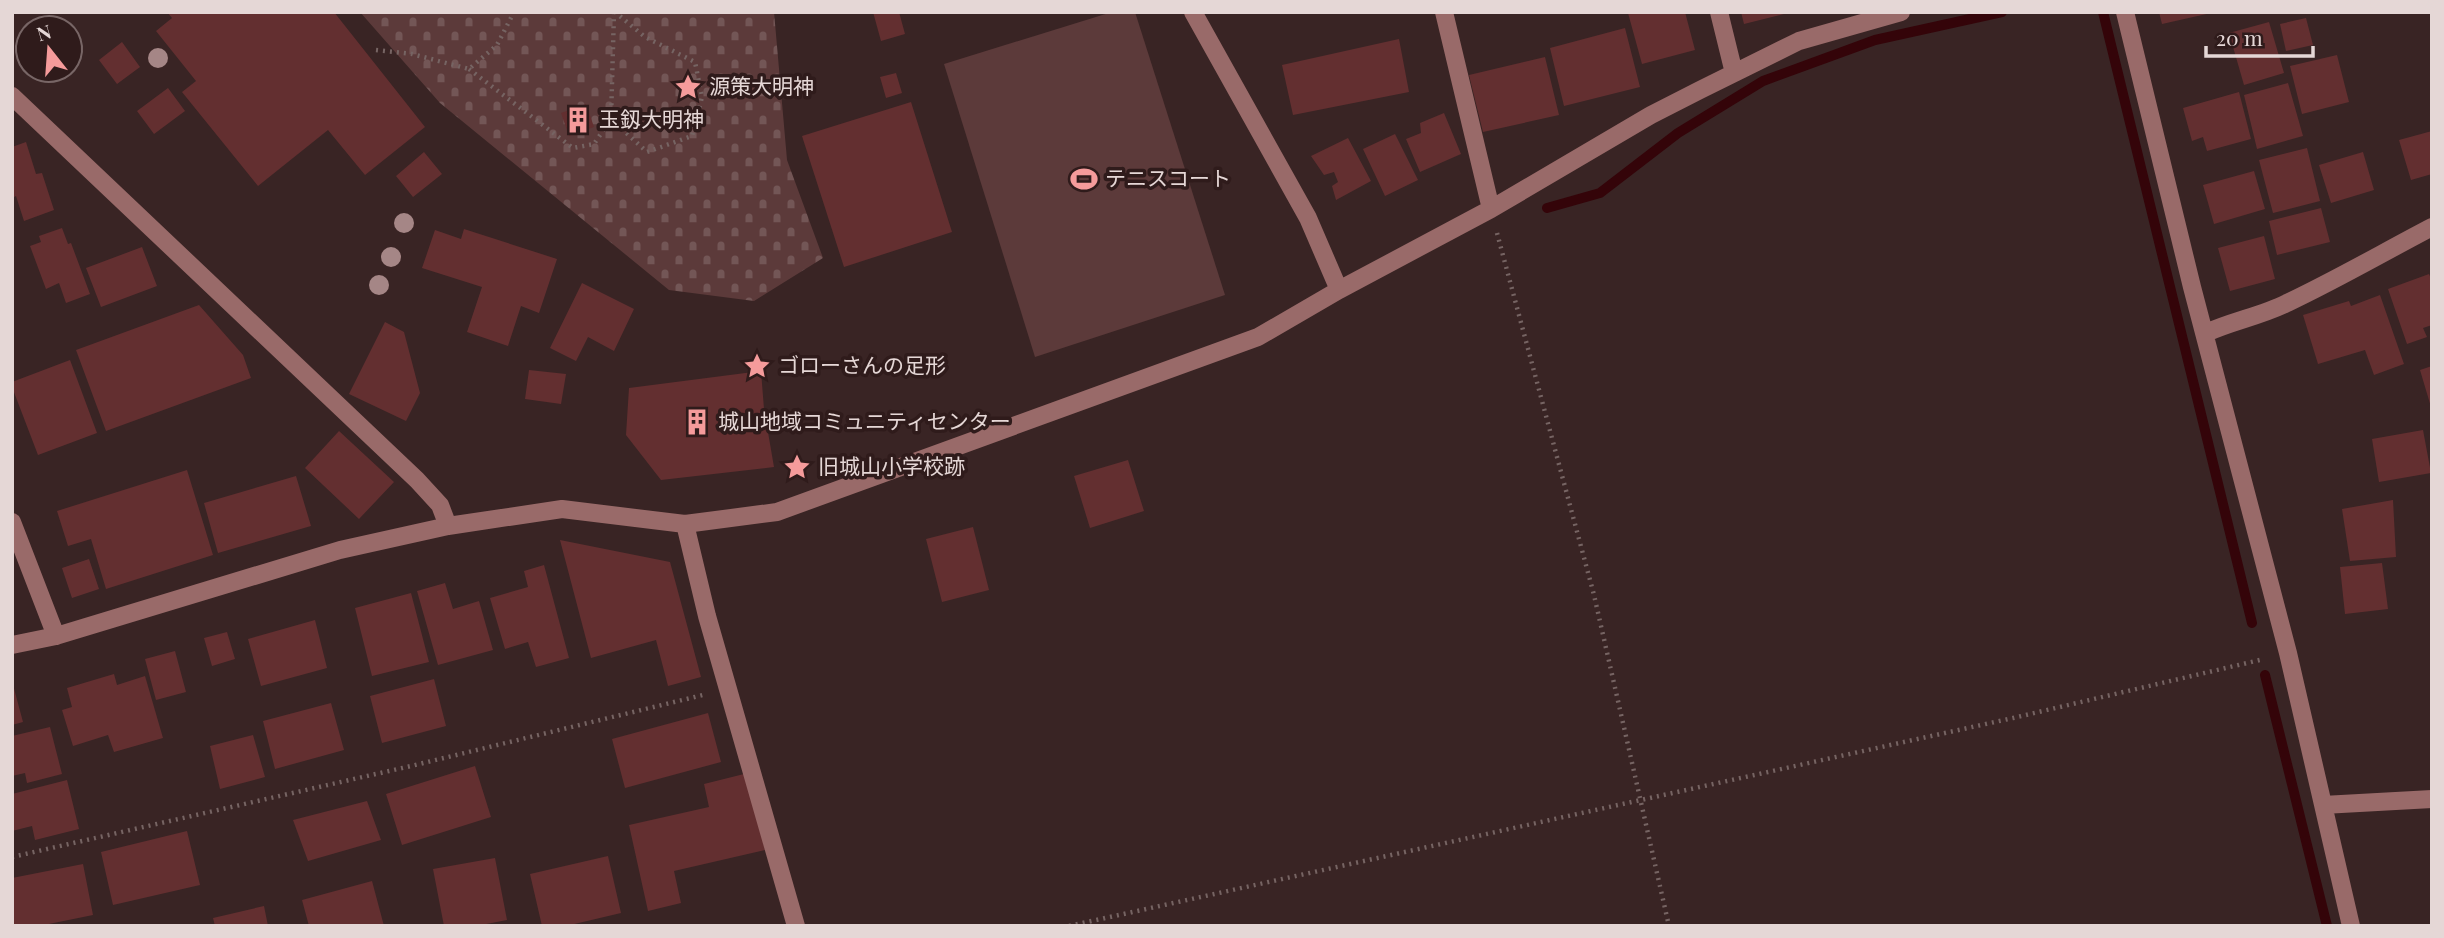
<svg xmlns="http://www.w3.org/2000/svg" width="2444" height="938" font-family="'Playfair Display','Noto Sans JP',serif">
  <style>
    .cemetery { fill: url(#cemetery-stones) }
    .garden { fill: #5c3a3a }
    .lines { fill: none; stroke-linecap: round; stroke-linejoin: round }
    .stream { stroke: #340409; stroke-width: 10 }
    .building { fill: #632f30 }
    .path { stroke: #766463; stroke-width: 4.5; stroke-dasharray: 2 5; stroke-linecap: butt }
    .minor { stroke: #996a69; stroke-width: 18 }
    .tree { fill: #a58686 }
    .labels { text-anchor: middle; stroke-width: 7; stroke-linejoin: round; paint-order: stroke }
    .poi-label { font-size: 21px; fill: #e5d7d6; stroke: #2f1b1b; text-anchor: start }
  </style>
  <defs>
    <pattern id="cemetery-stones" width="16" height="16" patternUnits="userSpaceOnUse" patternTransform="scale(1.75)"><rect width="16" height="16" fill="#5c3a3a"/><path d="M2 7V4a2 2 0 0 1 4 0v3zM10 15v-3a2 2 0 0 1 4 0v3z" fill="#735656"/></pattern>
  </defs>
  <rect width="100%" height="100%" fill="#392424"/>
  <path class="cemetery" d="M360 12H774L787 160 823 258 754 301 669 290 440 103Z"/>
  <path class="garden" d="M1112 12H1135L1225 295 1035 357 944 64Z"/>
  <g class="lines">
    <path class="stream" d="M2103 12 2252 623
      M1547 208 1600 193 1678 133 1763 81 1875 40 2002 12
      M2265 675 2327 926"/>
  </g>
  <path class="building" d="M167 12H334L425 127 365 175 328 130 258 186 182 92 196 81 156 31 172 18Z
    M873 12H899L905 34 881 41Z
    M1685 12 1695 50 1642 64 1628 13Z
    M1741 12H1788V13L1744 24Z
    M2159 12H2211V13L2162 24Z
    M2306 18 2313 45 2286 51 2280 24Z
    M2269 22 2284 73 2244 85 2229 33Z
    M1625 28 1640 87 1564 106 1550 48Z
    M1399 39 1409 92 1293 115 1282 65Z
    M122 42 140 67 117 84 99 60Z
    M2337 55 2349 102 2302 114 2290 66Z
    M1545 57 1559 115 1483 132 1469 75Z
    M896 73 902 93 886 98 880 77Z
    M2288 83 2303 136 2257 149 2244 95Z
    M168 88 185 111 154 134 137 111Z
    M2239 92 2251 139 2207 151 2203 137 2192 141 2183 108Z
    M911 102 952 232 844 267 802 136Z
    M586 104 594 127 569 136 561 113Z
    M1444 113 1461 154 1420 172 1406 139 1421 133 1420 123Z
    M2432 131V174L2411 180 2399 140Z
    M1395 134 1418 180 1385 196 1363 149Z
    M1348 138 1371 181 1336 200 1332 186 1338 182 1334 172 1324 175 1311 156Z
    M26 142 36 174 42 173 54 210 24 221 16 196 12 198V147Z
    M2307 148 2320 201 2273 213 2259 160Z
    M424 152 442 174 413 197 396 176Z
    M2363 152 2374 190 2331 203 2319 165Z
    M2254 171 2265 209 2214 224 2203 185Z
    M2321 208 2330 242 2277 255 2269 221Z
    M62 228 68 244 71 243 90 294 66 303 59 283 46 289 30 246 41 242 39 236Z
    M464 229 557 259 539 313 521 306 508 346 467 332 482 287 422 268 435 230 461 239Z
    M2264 236 2275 279 2230 291 2218 248Z
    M142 247 157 286 101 307 86 268Z
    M2429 274 2432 281V325L2423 328 2427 337 2407 344 2388 289Z
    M582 283 634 309 614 351 588 337 576 361 550 348Z
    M2380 295 2404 364 2374 375 2365 350 2318 364 2303 315 2349 301 2351 306Z
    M199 305 243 355 251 378 106 431 76 350Z
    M385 322 404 332 420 393 406 421 349 394Z
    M70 360 97 433 38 455 12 387V382Z
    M2432 366V407H2431L2420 370Z
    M529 370 566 374 561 404 525 399Z
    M761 371 764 409 774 467 661 480 626 435 629 388Z
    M2423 430 2431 473 2379 482 2372 439Z
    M339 431 394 482 359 519 305 468Z
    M1128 460 1144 511 1090 528 1074 476Z
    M187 470 213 555 106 589 91 539 68 546 57 511Z
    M296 476 311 526 218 553 204 503Z
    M2393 500 2396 557 2350 561 2342 509Z
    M973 527 989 590 942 602 926 539Z
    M560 540 670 562 701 677 668 686 656 640 591 658Z
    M89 559 99 589 72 598 62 568Z
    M2382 563 2388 609 2345 614 2340 567Z
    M544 565 569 658 536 667 528 642 505 649 490 598 528 587 524 571Z
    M445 583 453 609 479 601 493 650 438 665 417 591Z
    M411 593 429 662 372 676 355 608Z
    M315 620 327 668 261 686 248 639Z
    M227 632 235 659 212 666 204 638Z
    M175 651 186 692 156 700 145 659Z
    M114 674 117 685 145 676 163 738 114 752 108 735 73 746 62 710 72 707 67 688Z
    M434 679 446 726 382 743 370 696Z
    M12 681 23 722 12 725Z
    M331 703 344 750 275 769 263 721Z
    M708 713 721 762 625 788 612 739Z
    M50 727 62 774 27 783 25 773 12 776V736Z
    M253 735 265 777 220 789 210 746Z
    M475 766 491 817 402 845 386 794Z
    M748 773 765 850 674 871 681 903 648 911 629 825 709 807 704 784Z
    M67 780 79 829 35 840 32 826 12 831V794Z
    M367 801 381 840 308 861 293 820Z
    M187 831 200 885 113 905 101 852Z
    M608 856 621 913 566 926H542L530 874Z
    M495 858 507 920 476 926H444L433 869Z
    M83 864 93 915 39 926H12V878Z
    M372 881 384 926H309L302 900Z
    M264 906 268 926H215L213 918Z"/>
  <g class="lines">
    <path class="path" d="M376 50 412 54 469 69 497 45 514 12
      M469 69 573 148 594 144 611 119 614 12
      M611 119 647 152 692 136 702 97 695 62 645 37 615 12
      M1497 233 1594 595 1669 926
      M12 857 411 766 703 695
      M1069 926 2013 718 2264 659"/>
    <path class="minor" d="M1193 12 1308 218 1339 290
      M1444 12 1491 209
      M1719 12 1734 73
      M2125 12 2192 287 2288 653 2351 926
      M12 96 417 480 440 505 448 526
      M2206 333C2232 321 2261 316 2287 303 2336 280 2384 252 2432 227
      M12 522 56 636
      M685 524 707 616 796 926
      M12 645 56 636 340 550 448 526 562 509 685 524 777 512 1258 337 1339 290 1491 209 1651 115 1700 90 1799 41 1901 12
      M2323 805 2432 799"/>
  </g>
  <g class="tree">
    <circle cx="158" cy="58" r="10"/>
    <circle cx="404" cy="223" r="10"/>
    <circle cx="391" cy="257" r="10"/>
    <circle cx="379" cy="285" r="10"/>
  </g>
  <defs>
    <g id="sight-bare" transform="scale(2.1)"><path d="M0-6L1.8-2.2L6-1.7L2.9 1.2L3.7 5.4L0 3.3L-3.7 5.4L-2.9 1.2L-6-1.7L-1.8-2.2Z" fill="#f59b9b" stroke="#2f1b1b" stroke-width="2.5" paint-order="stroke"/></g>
    <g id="building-bare" transform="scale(2.1)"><path d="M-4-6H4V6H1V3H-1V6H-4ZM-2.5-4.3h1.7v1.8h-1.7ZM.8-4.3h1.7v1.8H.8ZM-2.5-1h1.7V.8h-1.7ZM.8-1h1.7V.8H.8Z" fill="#f59b9b" stroke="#2f1b1b" stroke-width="2.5" paint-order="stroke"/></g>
    <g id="stadium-bare" transform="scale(2.1)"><path d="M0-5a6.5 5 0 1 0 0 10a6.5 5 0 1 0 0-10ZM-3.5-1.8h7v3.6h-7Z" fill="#f59b9b" stroke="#2f1b1b" stroke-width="2.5" paint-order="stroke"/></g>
  </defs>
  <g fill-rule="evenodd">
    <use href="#sight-bare" x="688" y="87"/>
    <use href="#building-bare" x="578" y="120"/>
    <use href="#stadium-bare" x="1084" y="179"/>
    <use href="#sight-bare" x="757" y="366"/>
    <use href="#building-bare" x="697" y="422"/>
    <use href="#sight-bare" x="797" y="467"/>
  </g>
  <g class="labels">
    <g class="poi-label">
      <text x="709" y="94">源策大明神</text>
      <text x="599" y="127">玉釼大明神</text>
      <text x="1105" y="186">テニスコート</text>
      <text x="778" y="373">ゴローさんの足形</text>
      <text x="718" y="429">城山地域コミュニティセンター</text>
      <text x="818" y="474">旧城山小学校跡</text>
    </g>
  </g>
  <rect width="2444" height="938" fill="none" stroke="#e5d7d6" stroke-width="28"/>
  <g transform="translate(49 49) rotate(343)"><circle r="33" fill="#2f1b1b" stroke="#786666" stroke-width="2"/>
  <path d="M0-5L12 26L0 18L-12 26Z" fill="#f59b9b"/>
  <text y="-10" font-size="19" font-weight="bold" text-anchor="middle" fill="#e5d7d6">N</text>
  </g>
  <path d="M2206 46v10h107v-10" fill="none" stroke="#e5d7d6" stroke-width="3.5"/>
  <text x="2216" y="46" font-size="21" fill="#e5d7d6" stroke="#2f1b1b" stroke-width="5" paint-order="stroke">20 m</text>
</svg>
